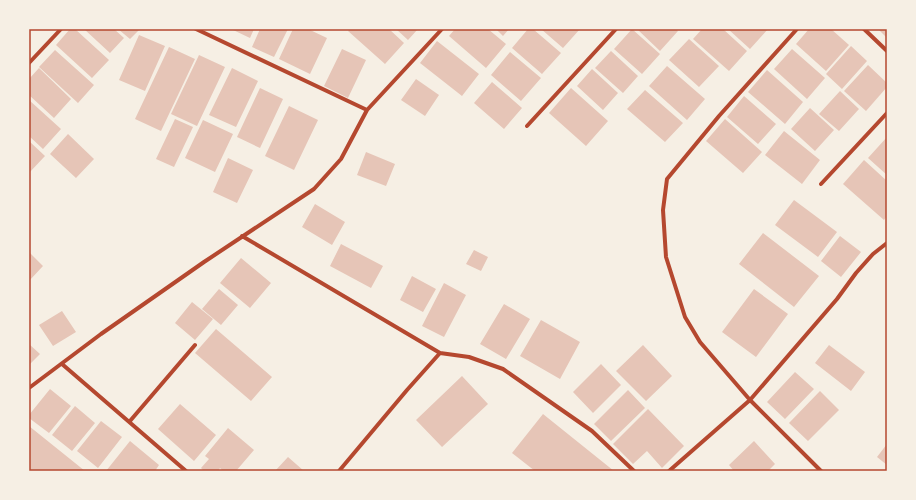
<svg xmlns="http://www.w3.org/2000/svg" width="916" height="500" font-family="Ubuntu,sans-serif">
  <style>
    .building { fill: #e6c5b7 }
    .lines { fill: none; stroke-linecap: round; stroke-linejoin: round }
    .minor { stroke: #b5482f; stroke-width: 4 }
    .neatline { fill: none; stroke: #b5482f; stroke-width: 1.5 }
  </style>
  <rect width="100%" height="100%" fill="#f6efe4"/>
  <path class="building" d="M70 29H75L109 60 92 78 56 45Z
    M84 29H114L124 38 110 53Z
    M118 29H140L130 39Z
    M231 29H254L250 38Z
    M260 29H288L274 57 252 47Z
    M293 29H308L327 38 310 74 279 59Z
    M350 29H389L404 43 385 64 348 31Z
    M396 29H418L408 40Z
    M455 29H488L506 44 486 68 449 36Z
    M496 29H509L503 36Z
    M528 29H533L561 53 542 74 512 48Z
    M541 29H580L563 48Z
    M632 29 660 54 642 74 614 49Z
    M637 29H676L678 31 660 51Z
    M702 29H723L747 51 729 71 693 39Z
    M728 29H768L750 49Z
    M809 29H831L849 45 826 71 796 44Z
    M880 29H887V38L879 30Z
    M139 35 165 46 145 91 119 80Z
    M689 39 719 66 699 87 669 60Z
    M437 41 479 74 462 96 420 63Z
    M851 46 867 61 842 89 826 74Z
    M169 47 195 59 161 131 135 119Z
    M342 49 366 60 348 98 324 86Z
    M792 49 825 78 807 99 774 69Z
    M55 50 94 85 78 103 39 67Z
    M611 51 638 76 623 93 595 68Z
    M510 52 541 78 521 101 491 75Z
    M199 55 225 67 197 126 171 114Z
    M868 65 887 83V87L866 111 844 91Z
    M667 66 705 99 687 120 649 86Z
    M39 68 71 99 54 118 29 95V79Z
    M232 68 258 81 236 127 209 115Z
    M592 69 618 93 603 110 577 86Z
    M767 70 803 102 785 124 748 92Z
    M416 79 439 95 425 116 401 100Z
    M492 82 522 108 504 129 474 103Z
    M260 88 283 99 260 148 237 137Z
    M571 88 608 121 586 146 549 113Z
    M645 90 683 123 665 142 627 109Z
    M840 91 859 109 839 131 819 114Z
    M744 96 776 124 758 144 727 117Z
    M29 100 61 129 43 149 29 136Z
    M289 106 318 120 294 170 265 156Z
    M810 108 834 130 815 151 791 129Z
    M175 119 193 127 174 167 156 159Z
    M725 119 762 152 743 173 706 141Z
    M203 120 233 134 215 172 185 158Z
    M784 131 820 160 802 184 765 155Z
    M68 134 94 159 76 178 50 154Z
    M887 137V175L868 158Z
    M29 141 45 156 29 173Z
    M366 152 395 164 386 186 357 175Z
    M228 158 253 170 237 203 213 192Z
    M864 160 887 181V216L884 220 843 184Z
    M794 200 837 232 818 257 775 225Z
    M315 204 345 222 332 245 302 227Z
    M763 233 819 276 794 307 739 264Z
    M840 236 861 252 841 277 821 261Z
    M341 244 383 266 371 288 330 266Z
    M474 250 488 257 481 271 466 264Z
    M29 252 43 266 29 281Z
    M241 258 271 283 250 308 220 283Z
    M412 276 436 289 423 312 400 300Z
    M444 283 466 295 444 337 422 326Z
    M219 289 238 305 221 325 202 309Z
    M754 289 788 314 756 357 722 332Z
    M192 302 213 319 195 340 175 323Z
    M504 304 530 319 506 359 480 344Z
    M62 311 76 332 53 346 39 325Z
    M541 320 580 342 560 379 520 356Z
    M216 329 272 377 251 401 195 353Z
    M29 344 40 354 29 365Z
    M643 345 672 376 646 401 616 371Z
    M829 345 865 372 851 391 815 363Z
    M601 364 621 385 593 413 573 392Z
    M795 372 814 389 785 419 767 402Z
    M462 376 488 404 442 447 416 420Z
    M50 389 71 406 49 433 29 418V415Z
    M628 390 645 408 611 441 594 424Z
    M820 391 839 410 808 441 789 423Z
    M180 404 216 435 194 461 158 429Z
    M75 406 95 423 72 451 52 435Z
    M648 409 684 446 662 468 647 451 633 464 613 444Z
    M543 414 614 471H535L512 453Z
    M101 421 122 437 98 468 77 451Z
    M29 426 85 471H29Z
    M228 428 254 450 236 471H223L220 468 218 471H204L201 468 209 459 205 456Z
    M130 441 159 465 155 471H106Z
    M754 441 775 464 768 471H734L729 465Z
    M887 444V465L877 457Z
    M288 457 304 471H275Z"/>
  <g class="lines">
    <path class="minor" d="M196 29 367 110
      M797 29 719 116 667 179 663 210 666 257 685 317 700 342 750 400 821 471
      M864 29 887 51
      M29 63 61 29
      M527 126 616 29
      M821 184 887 113
      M242 236 440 353 469 357 503 369 592 431 634 471
      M62 364 186 471
      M29 388 101 334 204 262 314 189 341 159 367 110 442 29
      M130 421 195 345
      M339 471 407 390 440 353
      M669 471 750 400 837 299 856 273 873 254 887 243"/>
  </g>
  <rect width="916" height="500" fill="none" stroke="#f6efe4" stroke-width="60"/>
  <rect x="30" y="30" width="856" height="440" class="neatline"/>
</svg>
